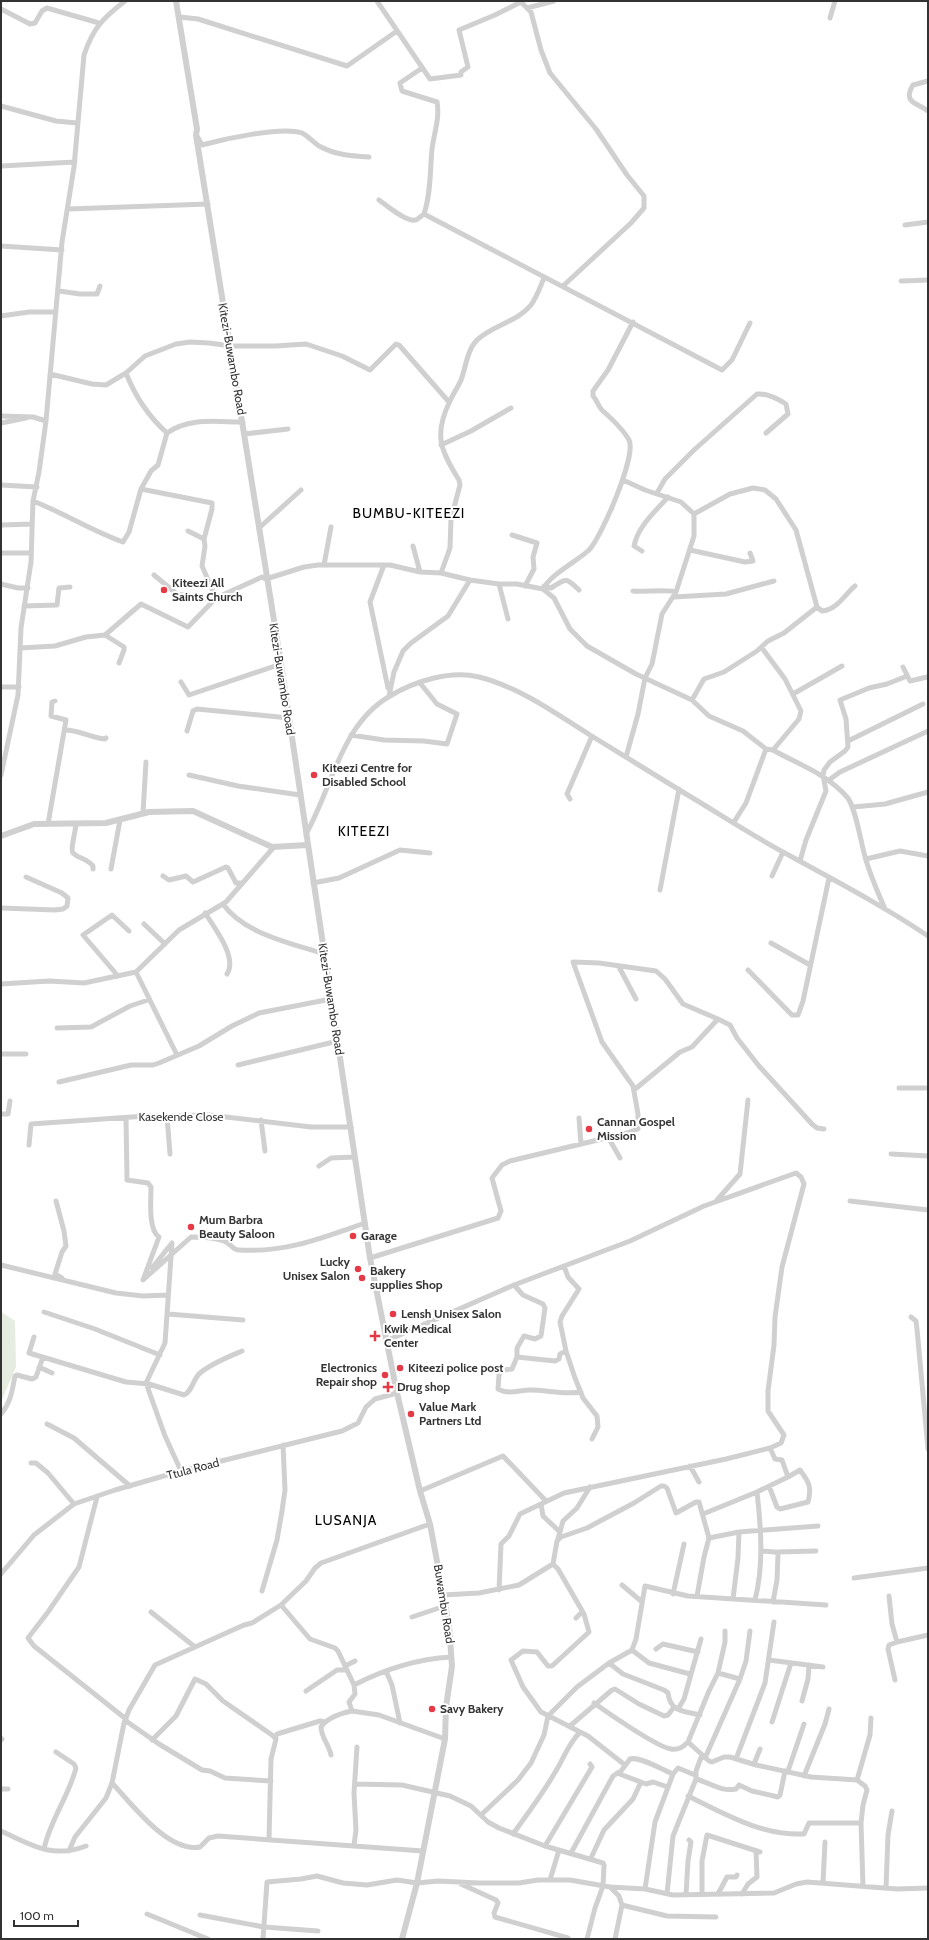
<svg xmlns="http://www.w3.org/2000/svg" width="929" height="1940" font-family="Cabin,sans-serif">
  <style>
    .green { fill: #e6ecdf }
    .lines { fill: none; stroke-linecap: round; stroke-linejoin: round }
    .minor { stroke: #d0d0d0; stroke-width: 5 }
    .tertiary { stroke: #d0d0d0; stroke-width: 6 }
    .poi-dot { fill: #e63946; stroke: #fff; stroke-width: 1.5 }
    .labels { text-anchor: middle; stroke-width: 4; stroke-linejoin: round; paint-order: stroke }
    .street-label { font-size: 12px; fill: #333; stroke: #fff }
    .poi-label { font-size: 12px; font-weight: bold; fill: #333; stroke: #fff; text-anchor: start }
    .quarter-label { font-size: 14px; letter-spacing: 1px; fill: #000; stroke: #fff }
  </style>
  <rect width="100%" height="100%" fill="#fff"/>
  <path class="green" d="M1 1312 15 1321 16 1367 1 1402Z"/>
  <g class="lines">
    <path class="minor" d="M377 1 430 79 461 75V72L468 67 459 30 495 15 521 2
      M520 1 531 12 541 50 550 73 596 129 627 175 644 196V208L631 223 563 286
      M527 8 554 1
      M1 9 30 24 35 23 42 11 47 8 99 23
      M180 17 198 19 347 66 397 31
      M830 18 835 1
      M422 68 400 83 402 91 437 102C440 118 434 133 432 149 430 170 431 193 424 214L722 370 732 360 750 323
      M928 81 913 85C902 103 918 103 928 111
      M1 106 56 121 77 123
      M197 136 202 145C224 139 282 126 302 133 308 136 313 142 319 146 335 155 352 156 369 157
      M1 166 75 162
      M379 200C386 205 407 223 416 220 418 219 421 216 424 214
      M68 209 208 204
      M905 225 928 222
      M1 246 62 250
      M901 281 928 280
      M59 291 80 294H97L100 286
      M1 316 29 312H56
      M50 374 92 384 106 385 126 373 145 356 176 344 190 342 209 343 231 346H275L306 344 342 356 370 370 396 344 399 345 449 402
      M1 416 33 417 46 421
      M1 423 26 418
      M167 433C189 417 217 422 243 422
      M244 434 288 429
      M441 445 471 431 511 408
      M623 480 645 490 681 502 694 514 730 494 753 488 765 490 776 499 796 530 817 607 784 633 768 641 757 651 724 672 704 679 692 700
      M1 485 37 487
      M141 489 212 503V509L204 539
      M657 493 665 479 694 450 757 394C767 393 778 399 786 404L788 414 766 433
      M33 501C64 513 92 531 123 542L129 532 141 489 151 471 158 465 167 433C148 416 135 396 126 373
      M1 525 32 524
      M259 528 301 490
      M188 531 204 539 205 546 202 566 216 598
      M512 535 537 543 533 557 534 569 525 586
      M413 546 420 572
      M690 550 745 562 753 561 750 553
      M642 551 634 546C638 526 655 512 668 497
      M1 553H31
      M324 565 331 527
      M384 565 370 602 388 688
      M441 573 450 548 451 519 460 485 459 480C441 451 433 435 450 401 453 394 458 387 461 380 466 367 467 350 477 340 493 325 517 322 531 305 537 297 540 287 544 278
      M154 575 177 594 215 600
      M1 584 18 588H28
      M499 584 508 619
      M544 586 551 588C566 579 565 576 579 590
      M543 589C551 574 576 562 589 550 601 538 637 455 629 440 623 429 612 419 603 411 599 408 597 400 593 396V391L608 370 633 322
      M676 592 694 536V514
      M674 597 726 594 774 581
      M24 606 57 605 59 588 70 587
      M817 607 822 611C837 610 845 594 855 586
      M105 635 124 647V650L119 663
      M20 648 55 646 86 637 105 635 141 604 188 627 216 598 262 577 266 579 304 567 318 565H390L420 572 441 573 470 580 499 584H517L543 589 554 598 570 629 587 646 636 674 692 700 709 716 743 731 766 749 773 750C799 765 826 773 847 797 856 807 861 845 866 860 871 877 878 893 885 909
      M762 648 785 679 801 711 799 719 773 750
      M903 667 910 681 927 677
      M181 682 189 695 281 664
      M1 687H19
      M793 694 842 666
      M389 696 394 672 403 651 411 643 448 616 470 580
      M65 730C80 730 90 738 105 739L106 738
      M187 731 193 711 197 709 289 718
      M351 735 384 740 424 741 447 744 457 714 437 704 420 683
      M848 741 923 704
      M626 757 638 714 645 678 652 664 662 614 676 592C673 589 642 592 633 591
      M1 775 18 695 21 628 31 562 33 501 39 472 46 421 62 242 74 167 84 55C93 28 103 18 125 1
      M189 775 238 786 300 795
      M829 780 840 772 928 731
      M570 799 567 794 592 736
      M853 807 885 804 928 792
      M143 813 146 762
      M734 822 746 803 766 749
      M48 824 66 720 51 716 52 702 55 701
      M76 824C76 829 70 850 73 853 79 859 86 858 93 866V869
      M306 834C332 788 341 724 390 696 415 681 450 670 479 677 519 687 555 713 590 735 622 755 654 774 686 794 718 813 750 834 783 852 832 879 882 905 928 936
      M866 859 900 851 928 856
      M800 861 806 840 826 791 823 775 824 770 830 762 845 751 848 747 846 719 840 700 869 688 887 684 907 676
      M111 869 120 820
      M163 876 169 880 186 876 193 882 226 867 228 868 236 883H240
      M772 876 783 852
      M313 883 339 878 400 850 430 853
      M660 890 679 789
      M223 904C244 934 291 943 324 954
      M1 908 55 910 63 909 67 906 68 898 62 893 26 877
      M205 913C214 927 238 958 227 974
      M144 924 165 944
      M771 943 810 965
      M619 967 636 999
      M748 970 792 1015H798L803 1001 829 878
      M136 972 177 1055
      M118 976 83 935 112 915 129 931
      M1 984 49 981 84 983 136 972 179 930 226 902 274 847
      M57 1028 91 1027 130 1006 148 1000
      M1 1054H26
      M238 1065 338 1041
      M59 1082 131 1065H153L159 1063 199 1046 232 1026 259 1013 331 999
      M899 1088H928
      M634 1090 680 1052 692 1047 718 1019 730 1025 737 1038 759 1066 812 1124 817 1128 824 1129
      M1 1114H8L10 1101
      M167 1116 170 1154
      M126 1118 127 1180 148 1183 151 1187C151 1200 148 1230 159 1237L143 1280 191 1237C202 1237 214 1237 224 1241 231 1243 232 1250 239 1250 285 1253 322 1238 365 1223
      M579 1118 581 1144
      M261 1120 265 1151
      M608 1137 620 1158
      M29 1145 31 1124 146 1116 209 1115 311 1127H351
      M891 1154 928 1156
      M319 1166 331 1158 355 1157
      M717 1200 740 1174 748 1100
      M56 1201 64 1231 66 1246 62 1252 55 1274 62 1278
      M850 1201 928 1210
      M370 1258 498 1218 501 1211 492 1178 502 1165 510 1161 627 1133 638 1129V1114L633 1086 602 1042 573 962 599 963 656 971 665 979 683 1004 718 1019
      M1 1265 116 1293 143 1296 168 1295
      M564 1266 568 1277 579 1289 562 1316 560 1322 566 1351 575 1378 583 1398 597 1416 598 1427 592 1439
      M152 1268 172 1243 165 1343 146 1383 165 1436 181 1471
      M514 1285 523 1295 543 1304 545 1308 541 1336 535 1339 524 1336 517 1348V1357
      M44 1312 95 1329 160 1355
      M168 1314 243 1320
      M911 1317 916 1321 917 1329 928 1449
      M34 1337 29 1353 126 1382 149 1384 184 1395C192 1392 193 1379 200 1373 212 1363 228 1357 242 1351
      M386 1341 514 1285 630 1241 704 1206 796 1173 801 1177 804 1184 782 1267 775 1317 774 1345 768 1391V1411L784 1435 781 1443 770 1448 726 1459 564 1493 520 1514 509 1536 501 1544 499 1590
      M566 1351 560 1354 559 1359 555 1361 517 1357 512 1369 502 1370 499 1375 498 1389C509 1395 519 1390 530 1390 547 1390 564 1395 581 1392
      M39 1367 52 1373
      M1 1414C11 1402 12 1391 15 1376L17 1375 32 1379 36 1377 43 1357
      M47 1424 74 1438 130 1486
      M31 1463H36L48 1473 74 1504
      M690 1466 699 1482
      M769 1486 777 1507 780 1509 808 1502C812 1487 809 1482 800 1470L788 1477
      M420 1491 503 1456 546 1501
      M97 1497 79 1567 48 1612 28 1638 34 1646 126 1719
      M541 1504 543 1516 560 1532
      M703 1514 757 1492 788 1477 782 1460 775 1459 770 1448
      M430 1524 321 1563 315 1568 306 1581 281 1605 310 1639 335 1648 338 1651 354 1685 355 1694 349 1702 352 1711 379 1715 445 1739
      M558 1539 563 1521 577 1508 590 1487
      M761 1551 775 1552 778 1554 777 1580 773 1602
      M777 1552 816 1551
      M553 1564 557 1541 561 1537 587 1528 634 1503 661 1486H664L667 1488 676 1513 696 1502H699L709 1538
      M1 1574 34 1535 74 1504 115 1490 181 1471 342 1431 358 1423 366 1407 375 1399 397 1393
      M854 1578 928 1568
      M622 1585 641 1601
      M262 1591 277 1540 282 1511 285 1490 283 1445
      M673 1594 684 1544
      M443 1595 479 1593 519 1585 553 1564 558 1569 584 1614 589 1632 552 1666H548L537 1652 523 1651 511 1660 523 1687 541 1712 588 1736 625 1765
      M697 1596 704 1557 709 1538 739 1532 818 1526
      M889 1596 892 1624 897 1642 889 1645 888 1649 895 1680
      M733 1599 738 1558 739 1532
      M755 1600C764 1565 761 1528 757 1492
      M151 1612 195 1647
      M412 1617 445 1606
      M576 1618 582 1612
      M897 1642 928 1635
      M656 1649 663 1644 698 1652
      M632 1650 649 1663 690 1674
      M769 1660 823 1667
      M609 1663 623 1674 664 1690 668 1693C670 1712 684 1711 700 1715
      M345 1666 355 1661
      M386 1671 392 1685 400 1723
      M718 1673 725 1642V1631
      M354 1685C385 1669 417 1659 451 1657
      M306 1691 337 1670H346
      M802 1701 808 1679 809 1665
      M594 1703C608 1713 657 1747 671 1749 679 1750 683 1747 688 1742L709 1691 718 1673 740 1679
      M678 1709 684 1699 701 1639
      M126 1721 159 1744 202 1770 210 1771 225 1778 271 1781
      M772 1722 791 1663
      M570 1726 612 1690 615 1689 639 1704 664 1716 668 1715 674 1707
      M275 1738 277 1734 320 1721 325 1722
      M1 1740 2 1739
      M152 1740 176 1716 195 1679 206 1684 223 1701 272 1735 276 1739 271 1759 269 1839
      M688 1742 709 1761 712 1762 724 1757H730L756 1765 811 1777 857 1780 865 1786 867 1790 863 1805 861 1823 863 1886
      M357 1747 354 1793 356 1830 354 1845 357 1846
      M331 1755C329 1745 321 1737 321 1727 327 1718 342 1713 352 1711
      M705 1758 740 1679 746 1661 750 1631
      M736 1759 765 1683 774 1622
      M754 1764 760 1749
      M788 1771 804 1724
      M617 1773 646 1784 653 1782 668 1787
      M804 1776 825 1724 829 1709
      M696 1779C711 1783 720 1792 736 1789L739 1785 752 1791 778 1797 780 1795 785 1771
      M857 1780 870 1735 871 1718
      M112 1783C132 1804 168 1853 200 1847L209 1838 218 1836 423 1851
      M355 1784 402 1785 450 1796 471 1806 488 1822 499 1828 545 1846 603 1863 604 1865 603 1886 595 1908 587 1939
      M1 1789H8
      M688 1796C725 1814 762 1836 804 1834L809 1823H861
      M481 1815 518 1780 531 1763 544 1735 548 1716 577 1687 609 1663 632 1650 636 1639 645 1586 688 1596 826 1605
      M1 1831C31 1845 52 1859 86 1846
      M513 1834C527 1814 542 1795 554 1774 565 1757 566 1747 580 1732
      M545 1846 592 1767 590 1764
      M44 1849C50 1820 69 1796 76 1768L74 1764 56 1752
      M69 1851 75 1837 106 1798 112 1783 124 1723 129 1710 155 1665 244 1625 252 1623 281 1605
      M571 1853 613 1776 621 1771 630 1759C640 1756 663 1770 673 1774
      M591 1858 604 1830 633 1799 641 1782
      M550 1880 559 1850
      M823 1883 825 1842
      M461 1884 496 1900 498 1903 494 1913 495 1917 568 1938
      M610 1887 619 1896 622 1905 615 1939
      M886 1888 888 1835 892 1811
      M645 1889 655 1822 673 1774 678 1768 695 1775
      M667 1894 673 1836 696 1779V1771L702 1755
      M686 1894 688 1861 691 1842 689 1840
      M702 1894V1861L707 1835 760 1852
      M718 1894 727 1877H736L737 1875
      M742 1894 748 1884 757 1877 756 1851
      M622 1905 667 1916 716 1917
      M147 1914 208 1939
      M200 1915 264 1927 318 1931
      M263 1939 267 1882 301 1879 317 1876 343 1883 367 1885 397 1880 417 1883 438 1881 479 1883H519L538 1880H570L610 1887 645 1889 673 1895 774 1893 796 1884 807 1882 897 1889 928 1888"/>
    <path class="tertiary" d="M176 1 197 129 196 135 281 664 370 1258 397 1393 420 1491 430 1524 449 1625 452 1666 446 1707 445 1739 417 1883 402 1939
      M1 836 34 824 106 823 149 812 193 811 272 847 307 845"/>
  </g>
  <g class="poi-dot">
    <circle cx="164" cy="590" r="4"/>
    <circle cx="314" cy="775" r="4"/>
    <circle cx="589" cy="1129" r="4"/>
    <circle cx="191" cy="1227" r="4"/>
    <circle cx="353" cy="1236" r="4"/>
    <circle cx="358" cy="1269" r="4"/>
    <circle cx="362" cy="1278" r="4"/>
    <circle cx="393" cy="1314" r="4"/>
    <path d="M373 1330h4v4h4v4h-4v4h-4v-4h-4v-4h4z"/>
    <circle cx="400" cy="1368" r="4"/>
    <circle cx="385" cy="1375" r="4"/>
    <path d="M386 1381h4v4h4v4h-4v4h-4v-4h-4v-4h4z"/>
    <circle cx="411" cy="1414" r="4"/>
    <circle cx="432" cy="1709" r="4"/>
  </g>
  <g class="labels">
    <g class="street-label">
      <text transform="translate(232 359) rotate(80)" y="4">Kitezi-Buwambo Road</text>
      <text transform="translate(282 679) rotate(81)" y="4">Kitezi-Buwambo Road</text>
      <text transform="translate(331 999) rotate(81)" y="4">Kitezi-Buwambo Road</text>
      <text x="181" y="1121">Kasekende Close</text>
      <text transform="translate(193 1469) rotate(-15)" y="4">Ttula Road</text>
      <text transform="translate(444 1604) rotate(81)" y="4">Buwambu Road</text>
    </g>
    <g class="poi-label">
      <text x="172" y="587">Kiteezi All<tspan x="172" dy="14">Saints Church</tspan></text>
      <text x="322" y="772">Kiteezi Centre for<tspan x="322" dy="14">Disabled School</tspan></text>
      <text x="597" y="1126">Cannan Gospel<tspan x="597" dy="14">Mission</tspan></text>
      <text x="199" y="1224">Mum Barbra<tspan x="199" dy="14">Beauty Saloon</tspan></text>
      <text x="361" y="1240">Garage</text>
      <text x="350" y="1266" text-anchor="end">Lucky<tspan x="350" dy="14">Unisex Salon</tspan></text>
      <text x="370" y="1275">Bakery<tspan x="370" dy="14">supplies Shop</tspan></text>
      <text x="401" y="1318">Lensh Unisex Salon</text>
      <text x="384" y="1333">Kwik Medical<tspan x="384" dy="14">Center</tspan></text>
      <text x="377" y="1372" text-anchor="end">Electronics<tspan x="377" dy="14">Repair shop</tspan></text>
      <text x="408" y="1372">Kiteezi police post</text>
      <text x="397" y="1391">Drug shop</text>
      <text x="419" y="1411">Value Mark<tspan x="419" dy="14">Partners Ltd</tspan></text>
      <text x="440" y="1713">Savy Bakery</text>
    </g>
    <g class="quarter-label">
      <text x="409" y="518">BUMBU-KITEEZI</text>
      <text x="364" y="836">KITEEZI</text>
      <text x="346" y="1525">LUSANJA</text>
    </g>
  </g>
  <rect width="929" height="1940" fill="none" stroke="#333333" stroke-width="4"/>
  <path d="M14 1920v6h64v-6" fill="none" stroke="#333333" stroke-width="2"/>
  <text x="20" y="1920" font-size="12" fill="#333333" stroke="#ffffff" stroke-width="3" paint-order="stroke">100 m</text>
</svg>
